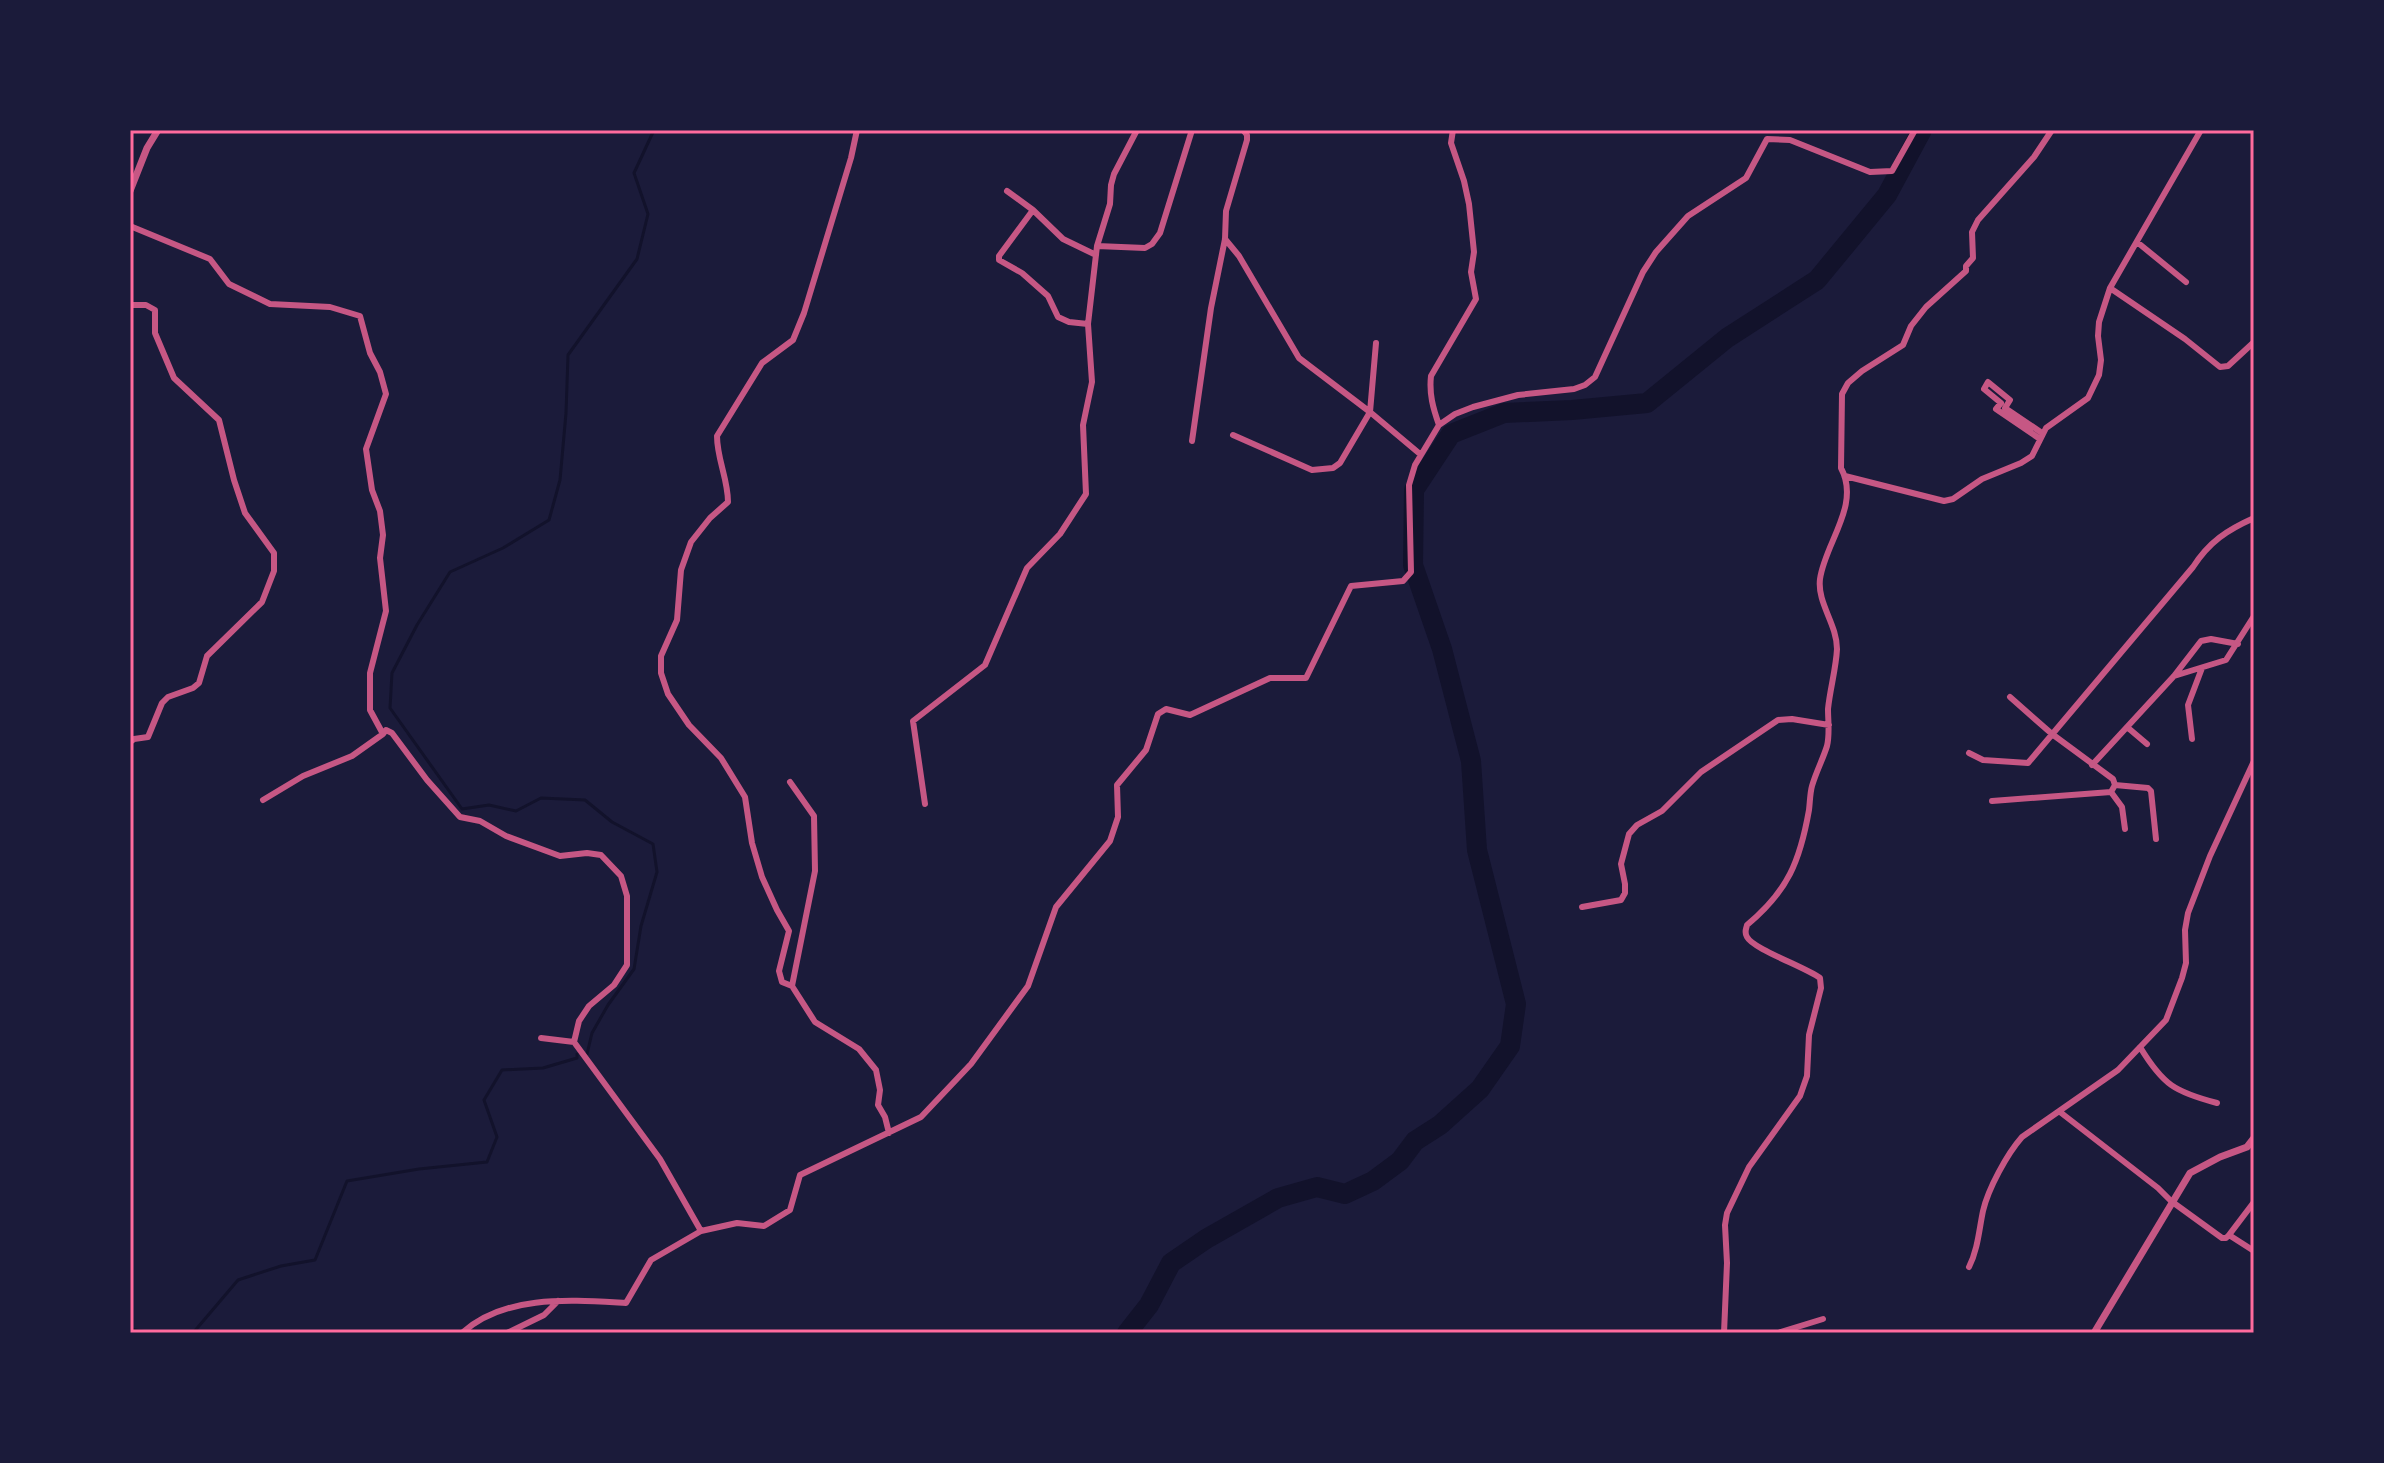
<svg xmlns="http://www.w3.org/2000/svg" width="2384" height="1463" font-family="'PT Sans',sans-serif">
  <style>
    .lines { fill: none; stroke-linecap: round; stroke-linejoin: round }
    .stream { stroke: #12122b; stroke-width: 3 }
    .river { stroke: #12122b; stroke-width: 20 }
    .minor { stroke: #c65784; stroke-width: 6 }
    .tertiary { stroke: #c65784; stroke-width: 7 }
    .neatline { fill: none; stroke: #ff6b9d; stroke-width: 3 }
  </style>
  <rect width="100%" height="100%" fill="#1b1b3a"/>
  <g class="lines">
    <path class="stream" d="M587 1054 592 1033 608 1005 634 969 641 926 657 872 653 844 612 822 585 800 541 798 516 811 489 805 462 809 390 708 392 673 417 625 450 572 503 548 549 520 560 480 566 413 568 355 637 259 648 214 634 173 654 130
      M130 1329 153 1333
      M193 1333 238 1280 281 1266 315 1260 347 1181 419 1169 487 1162 497 1137 484 1100 502 1070 543 1068 577 1058V1054"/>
    <path class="river" d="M1127 1333 1149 1305 1171 1263 1206 1239 1278 1198 1317 1187 1345 1194 1373 1181 1400 1161 1415 1141 1440 1125 1480 1089 1510 1046 1516 1004 1477 850 1471 761 1442 649 1413 565 1414 490 1451 434 1504 413 1572 410 1647 403 1727 338 1817 280 1887 195 1922 130"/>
    <path class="minor" d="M857 130 851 158 804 313 793 340 762 363 717 436C717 459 728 479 728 502L710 518 691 542 681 570 677 620 661 656V673L668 694 689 725 721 758 745 797 752 843 762 877 777 910 789 931 779 971 782 982 792 986 815 1022 859 1049 876 1070 880 1090 878 1105 885 1117 889 1133
      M1007 191 1033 210 1063 239 1096 255
      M1033 210 999 256V260L1022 273 1048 296 1058 317 1069 322 1088 324
      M130 226 210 259 229 284 270 304 330 307 360 316 370 353 380 372 386 394 366 449 372 490 380 511 383 535 380 558 386 611 370 673V710L383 734
      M1225 239 1239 256 1299 358 1370 412 1420 454
      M2137 242 2186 282
      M1097 246 1145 248 1152 244 1160 233 1192 130
      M2110 288 2185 339 2220 367 2228 366 2254 342
      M130 305H146L155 310V333L174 378 219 420 234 480 245 513 274 553V571L262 602 207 656 199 683 193 688 168 697 162 703 148 737 134 739 130 742
      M1439 425C1433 408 1429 394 1431 376L1476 299 1471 272 1474 252 1469 204 1464 181 1451 143 1453 130
      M1233 435 1312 470 1333 468 1340 463 1370 412 1376 343
      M2040 439 1996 409 2001 403 1984 389 1988 382 2010 400 2005 408 2042 433
      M1192 441 1211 308 1225 239 1226 211 1247 140V135L1243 130
      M1845 476 1944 501 1953 499 1982 479 2021 463 2032 456 2046 428 2088 398 2099 375 2101 360 2098 336 2099 322 2110 288 2201 130
      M2174 676 2226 660 2254 616
      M2010 697 2052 734 2113 779 2115 785 2111 792 2122 807 2125 829
      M2127 727 2147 744
      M2192 739 2188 705 2202 668
      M1969 753 1983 760 2028 763 2193 567C2209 542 2227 530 2254 518
      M2092 765 2174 676 2201 641 2211 639 2238 644
      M790 782 814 816 815 871 792 986
      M2115 785 2148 788 2151 791 2156 839
      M263 800 303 776 352 756 383 734 386 730 392 733 427 780 460 817 480 821 506 836 560 856 587 853 601 855 621 876 627 896V965L614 985 589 1006 579 1021 574 1042
      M1992 801 2111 792
      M925 804 913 721 985 665 1027 568 1060 534 1086 494 1083 425 1092 382 1088 324 1097 246 1110 204 1111 185 1114 174 1137 130
      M1582 907 1621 900 1625 893V884L1621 864 1629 834 1637 825 1662 811 1701 772 1778 720 1792 719 1829 725
      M541 1038 574 1042 660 1159 701 1231
      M2140 1047C2163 1085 2175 1092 2217 1103
      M2060 1112 2158 1188 2171 1201 2222 1238H2226L2229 1235 2254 1251
      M2229 1235 2254 1202
      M1969 1267C1978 1249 1979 1230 1983 1211 1988 1189 2007 1154 2022 1137L2118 1070 2166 1020 2182 978 2186 963 2185 930 2188 913 2210 856 2254 761
      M462 1333C505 1294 572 1300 626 1303L651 1260 701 1231 737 1223 764 1226 790 1210 800 1175 921 1117 971 1064 1028 986 1056 907 1110 841 1118 817 1117 785 1146 750 1158 714 1166 709 1190 715 1270 678H1306L1351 586 1403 581 1411 572 1409 485 1415 465 1439 425 1455 414 1473 407 1518 395 1574 389 1585 385 1595 377 1643 272 1656 252 1688 216 1746 178 1767 139 1790 140 1870 172 1892 171 1915 130
      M507 1333 544 1315 558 1301
      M1724 1333 1727 1263 1725 1225 1727 1213 1749 1167 1800 1096 1807 1076 1809 1035 1821 988 1820 978C1805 967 1753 949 1747 937 1744 932 1746 930 1747 925 1788 891 1800 861 1809 810 1810 802 1810 793 1812 786 1816 772 1823 759 1827 746 1830 734 1828 721 1828 709 1830 689 1836 669 1837 649 1837 624 1817 603 1820 579 1825 543 1861 505 1841 468L1842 394 1848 383 1862 371 1903 345 1911 326 1926 307 1966 271V266L1973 258 1972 232 1978 220 2034 157 2052 130
      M1778 1333 1823 1319"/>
    <path class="tertiary" d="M130 191 147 148 158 130
      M2094 1333 2190 1173 2220 1157 2247 1147 2254 1138"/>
  </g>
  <rect width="2384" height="1463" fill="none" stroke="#1b1b3a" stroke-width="264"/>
  <rect x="132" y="132" width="2120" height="1199" class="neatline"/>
</svg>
